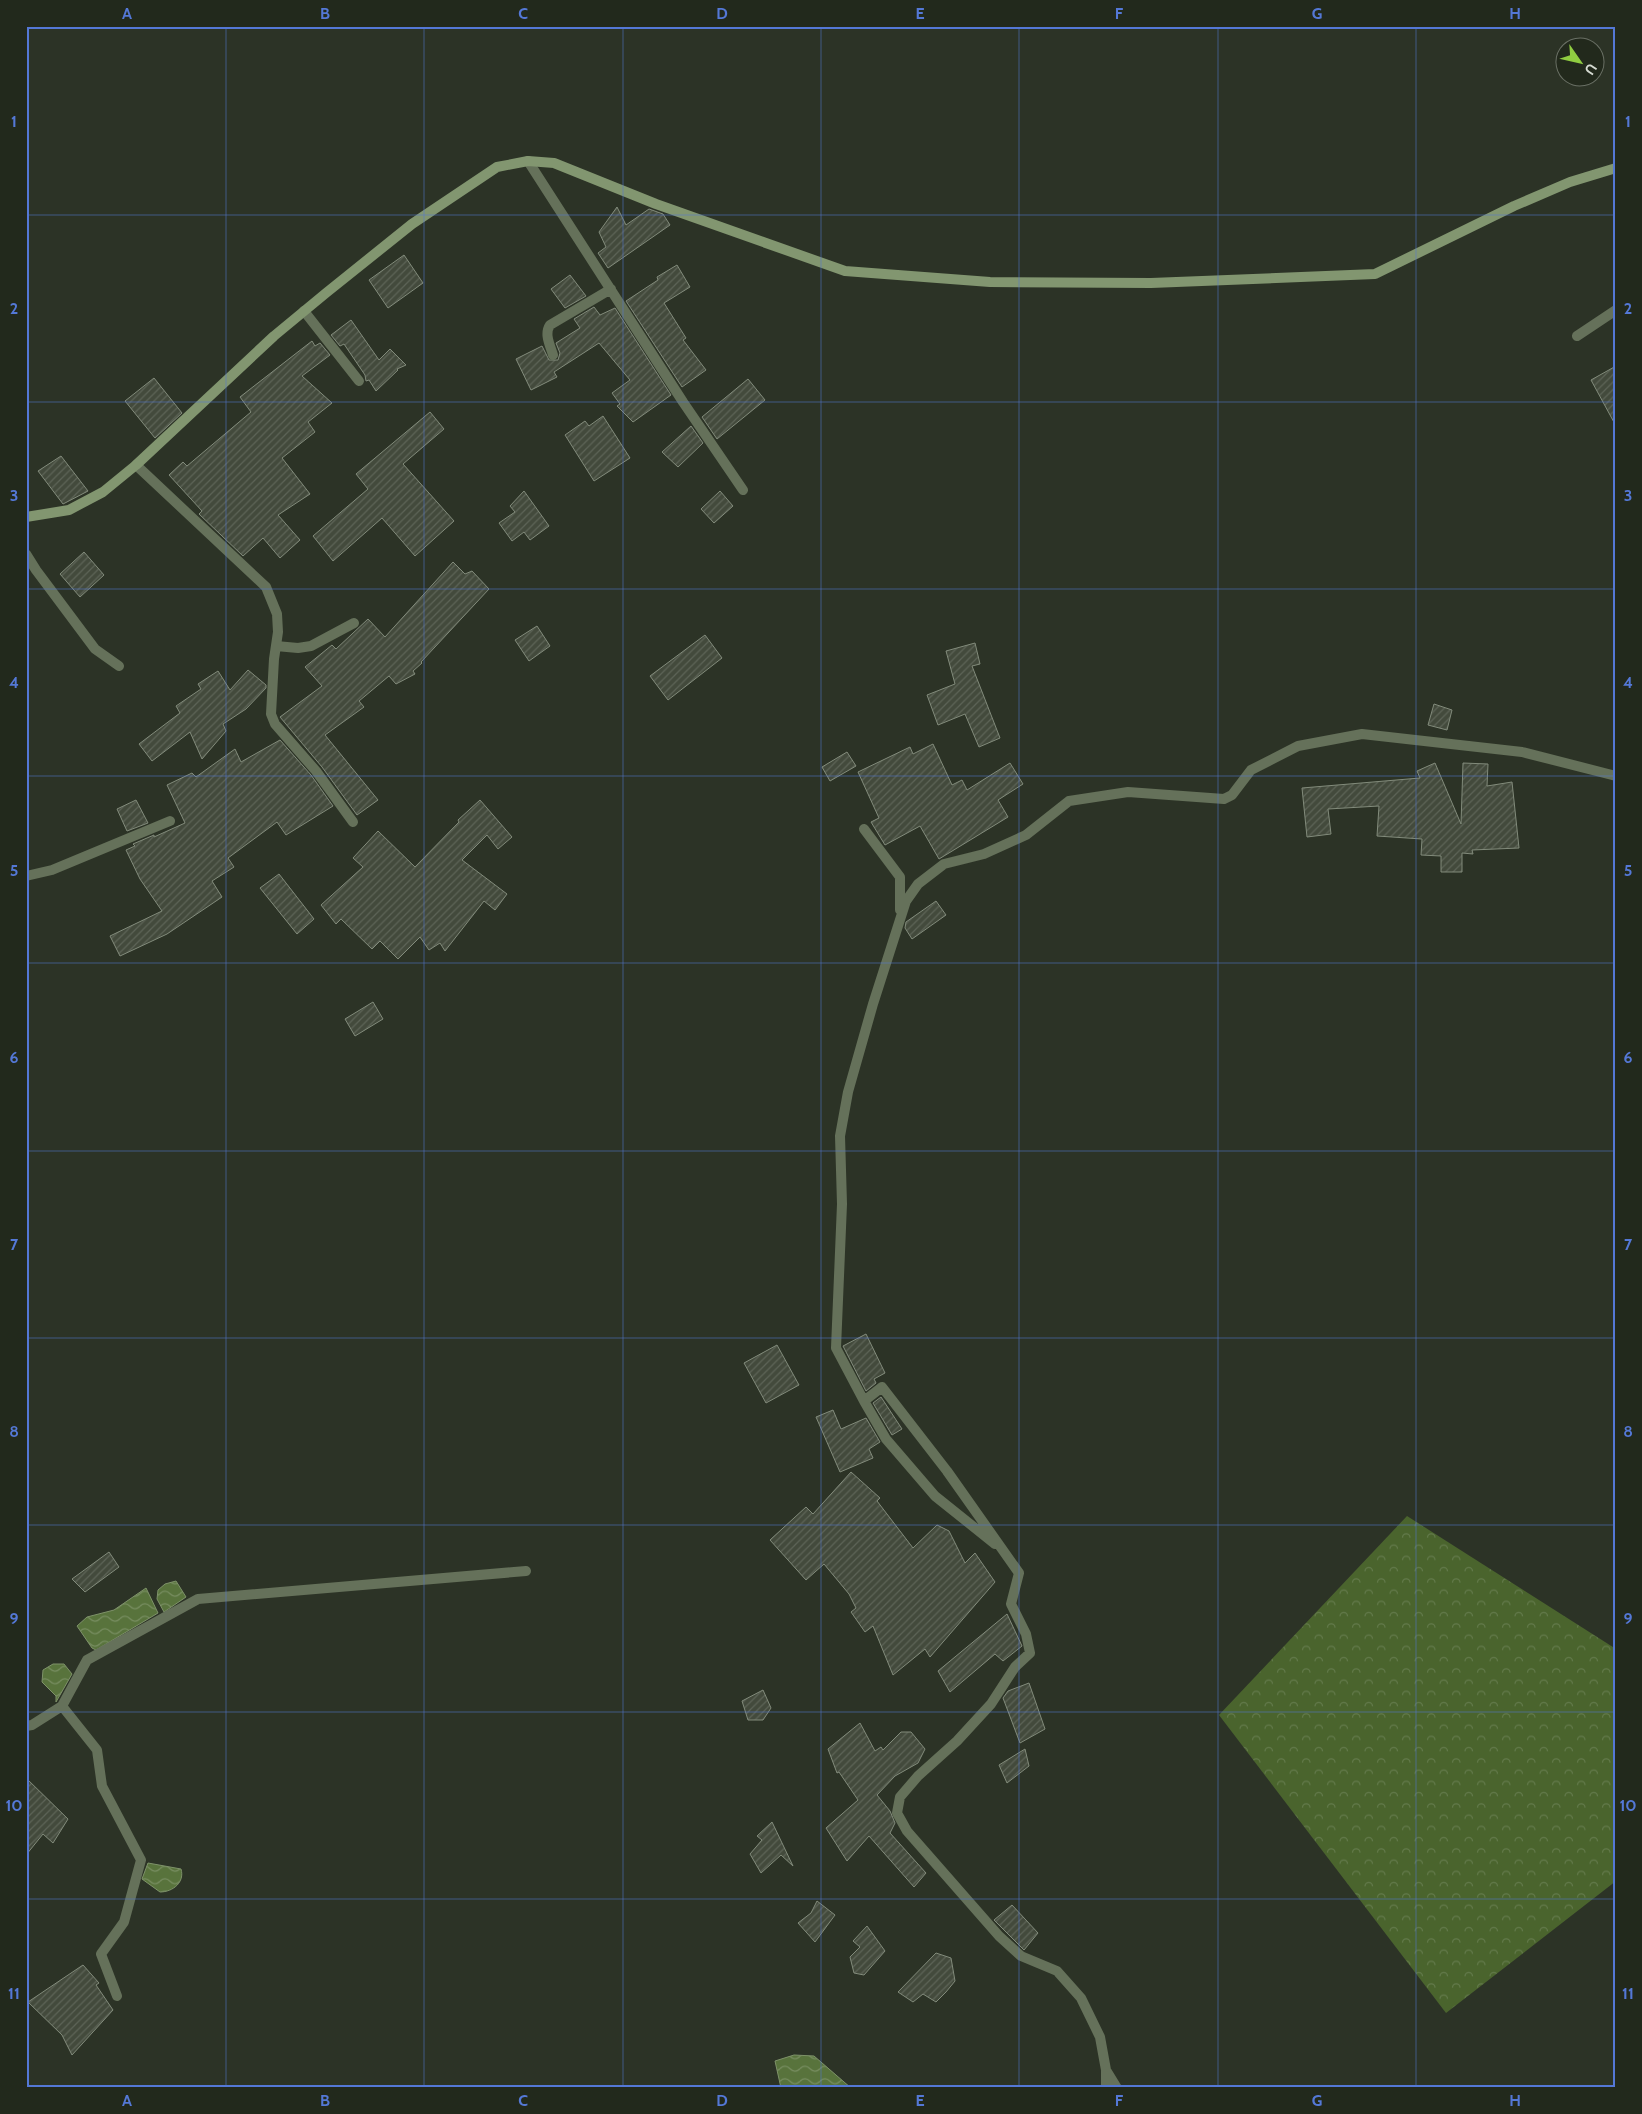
<svg xmlns="http://www.w3.org/2000/svg" width="1642" height="2114" font-family="Cabin,sans-serif">
  <style>
    .forest { fill: url(#forest-crowns) }
    .water { fill: url(#water-waves); stroke: #7e9269 }
    .building { fill: url(#building-hatch); stroke: #828b7b }
    .lines { fill: none; stroke-linecap: round; stroke-linejoin: round }
    .street { stroke: #65715a; stroke-width: 10 }
    .secondary { stroke: #829670; stroke-width: 10 }
    .grid { fill: none; stroke: #5478d6; stroke-width: 1; stroke-opacity: 0.55 }
    .neatline { fill: none; stroke: #5478d6; stroke-width: 2 }
    .grid-label { font-size: 16px; text-anchor: middle; font-weight: bold; fill: #5478d6 }
  </style>
  <defs>
    <pattern id="forest-crowns" width="20" height="18" patternUnits="userSpaceOnUse" patternTransform="scale(1.25)"><rect width="20" height="18" fill="#4a642d"/><path d="M2 6a3 3 0 1 1 6 0M12 15a3 3 0 1 1 6 0" fill="none" stroke="#637a4b"/></pattern>
    <pattern id="water-waves" width="16" height="10" patternUnits="userSpaceOnUse" patternTransform="scale(1.25)"><rect width="16" height="10" fill="#58733c"/><path d="M0 5q4-4 8 0t8 0" fill="none" stroke="#778d60"/></pattern>
    <pattern id="building-hatch" width="6" height="6" patternUnits="userSpaceOnUse" patternTransform="scale(1.25)"><rect width="6" height="6" fill="#434a3c"/><path d="M-1 1l2-2M0 6l6-6M5 7l2-2" fill="none" stroke="#5d6457"/></pattern>
  </defs>
  <rect width="100%" height="100%" fill="#2c3326"/>
  <path class="forest" d="M1407 1516 1616 1649V1881L1446 2013 1219 1715Z"/>
  <path class="water" d="M176 1581 186 1597 164 1612 157 1599 158 1590 165 1584Z
    M146 1588 158 1613 96 1650 92 1648 77 1626 87 1617 114 1610Z
    M53 1664H64L72 1674 56 1702V1696L42 1682 43 1670Z
    M148 1863 181 1869C185 1882 173 1892 160 1892L142 1879Z
    M794 2055 814 2056 851 2088H781L775 2061Z"/>
  <path class="building" d="M617 207 626 225 649 209 663 214 670 225 608 268 598 253 606 247 599 232Z
    M404 255 423 283 388 308 369 280Z
    M677 265 690 287 664 303 686 338 683 340 706 370 682 387 626 301 658 280 657 277Z
    M570 275 586 296 565 308 551 289Z
    M594 307 600 315 615 308 671 395 633 422 617 406 620 404 612 393 630 380 599 343 554 372 557 377 531 390 516 359 542 346 549 360H558L560 353 556 343 580 328 574 319Z
    M351 320 379 360 390 349 406 365 397 369 398 370 376 391 369 380 366 381 365 375 344 344 340 346 331 335Z
    M312 341 315 346 320 343 330 355 302 376 332 403 308 422 315 432 282 458 310 494 278 515 300 540 280 558 263 538 243 556 199 514 202 511 169 475 183 462 187 466 251 412 240 397Z
    M1616 366V426L1591 380Z
    M154 378 182 413 155 438 125 401Z
    M748 379 765 400 717 439 702 417Z
    M430 412 444 429 403 464 454 521 415 556 382 518 333 561 313 536 368 489 356 474Z
    M603 416 630 458 594 481 565 435 585 421 589 426Z
    M691 426 703 443 678 467 662 452Z
    M61 456 88 491 63 504 38 471Z
    M524 491 549 526 530 540 524 532 512 541 499 523 515 512 510 506Z
    M720 491 733 506 714 523 701 509Z
    M84 552 104 575 80 597 60 574Z
    M453 562 465 574 472 571 489 589 421 662 422 663 413 671 415 674 396 684 389 676 359 701 364 707 325 735 378 800 357 815 322 767 280 717 322 686 305 667 332 645 336 649 368 619 385 637Z
    M537 626 550 646 529 661 515 640Z
    M705 635 722 658 668 700 650 676Z
    M975 643 980 664 972 666 1000 738 979 747 965 714 938 725 927 695 955 684 946 651Z
    M248 670 266 685V688L246 709 223 724 226 731 202 759 190 732 152 761 139 744 180 713 176 706 201 689 198 684 218 671 230 690Z
    M1434 704 1452 710 1447 730 1428 725Z
    M280 740 311 775 333 806 286 835 277 822 228 858 234 867 212 881 222 897 167 934 120 956 110 936 162 911 140 879 126 850 135 846 133 844 154 835V837L185 823 167 785 192 773 196 777 235 749 241 762Z
    M933 744 952 785 962 780 967 790 1010 763 1023 784 998 800 1008 817 939 859 920 826 885 845 871 822 879 818 858 772 910 747 913 754Z
    M847 752 856 766 830 781 822 767Z
    M1435 763 1461 824 1463 763 1488 764 1487 786 1512 782 1519 848 1472 850 1473 854 1462 853V872H1441V856L1421 855 1422 839 1377 836 1379 806 1328 809 1331 834 1307 837 1302 788 1420 778 1417 771Z
    M136 800 148 823 127 831 117 809Z
    M480 800 512 837 498 849 487 835 462 860 507 894 495 910 484 901 445 951 440 943 429 950 420 937 398 959 380 941 372 949 341 919 336 924 321 905 363 867 353 858 378 831 415 867 459 822 458 820Z
    M279 874 314 919 297 934 260 888Z
    M936 901 946 915 912 939 905 928 906 922Z
    M373 1002 383 1019 355 1036 345 1019Z
    M866 1334 885 1373 874 1379 876 1383 866 1391 843 1346Z
    M777 1345 799 1385 766 1403 744 1363Z
    M881 1397 902 1429 892 1435 873 1403Z
    M833 1410 841 1429 866 1418 880 1442 869 1449 873 1458 840 1472 816 1417Z
    M851 1472 880 1498 877 1501 913 1548 937 1525 949 1531 965 1563 975 1553 995 1582 930 1657 925 1649 893 1675 873 1626 865 1632 851 1612 856 1608 849 1594 824 1564 806 1580 770 1540 806 1507 813 1514Z
    M109 1552 119 1567 85 1592 72 1579Z
    M1007 1614 1022 1646 1003 1661 995 1654 950 1692 938 1671Z
    M1029 1683 1045 1729 1020 1743 1003 1698 1008 1691Z
    M763 1690 771 1708 763 1720H748L742 1701Z
    M860 1723 875 1751 881 1747 883 1750 901 1732H911L925 1749 918 1763 895 1776 877 1795 890 1811 895 1823 890 1833 926 1873 914 1887 869 1836 847 1861 826 1828 858 1800 839 1772 837 1773 828 1749Z
    M1025 1749 1029 1766 1007 1783 999 1765Z
    M26 1778 68 1819 53 1843 43 1834 26 1855Z
    M772 1822 793 1866 781 1855 761 1873 750 1854 762 1840 757 1836Z
    M817 1901 835 1915 815 1942 798 1923 811 1913Z
    M1012 1905 1038 1933 1024 1950 994 1920Z
    M867 1926 885 1951 864 1975 854 1973 850 1957 860 1947 853 1941Z
    M936 1953 951 1958 955 1981 946 1992 936 2002 923 1994 913 2002 898 1992Z
    M83 1965 99 1983 96 1985 113 2010 72 2055 62 2035 28 2002Z"/>
  <g class="lines">
    <path class="street" d="M528 161 683 402 743 490
      M304 311 359 381
      M1577 336 1616 310
      M553 355C550 345 544 334 550 325L611 289
      M136 465 266 587 277 614 278 632 274 659 271 714 275 724 316 771 353 822
      M26 554 36 570 95 649 119 666
      M276 646 298 648 311 646 354 623
      M864 829 900 877V910
      M26 876 52 870 170 821
      M864 1401 886 1439 935 1496 995 1544
      M62 1706 97 1750 102 1786 141 1860 124 1922 101 1954 117 1996
      M26 1726 32 1725 62 1706 87 1660 198 1599 526 1571
      M1106 2088V2071
      M1117 2088 1106 2070 1100 2037 1081 1998 1057 1971 1021 1956 999 1936 907 1831 897 1813 900 1797 918 1776 957 1741 991 1704 1015 1667 1030 1653 1026 1634 1011 1604 1019 1573 947 1471 882 1387 864 1401 836 1348 842 1204 840 1136 848 1092 873 1004 906 901 918 884 944 864 984 854 1026 835 1069 801 1128 792 1224 799 1232 795 1251 770 1298 746 1362 734 1522 752 1616 776"/>
    <path class="secondary" d="M26 517 69 510 103 492 136 465 274 336 326 293 412 224 497 167 528 161 554 163 656 204 845 271 990 282 1151 283 1375 274 1514 206 1570 182 1616 168"/>
  </g>
  <path class="grid" d="M226 26V2088M424 26V2088M623 26V2088M821 26V2088M1019 26V2088M1218 26V2088M1416 26V2088M26 215H1616M26 402H1616M26 589H1616M26 776H1616M26 963H1616M26 1151H1616M26 1338H1616M26 1525H1616M26 1712H1616M26 1899H1616"/>
  <rect width="1642" height="2114" fill="none" stroke="#22291c" stroke-width="55"/>
  <g transform="translate(1580 62) rotate(124)"><circle r="24" fill="#22291c" stroke="#6a7065"/>
  <path d="M0-4L9 19L0 12L-9 19Z" fill="#90cd41"/>
  <text y="-8" font-size="14" font-weight="bold" text-anchor="middle" fill="#d6dbd2">U</text>
  </g>
  <rect x="28" y="28" width="1586" height="2058" class="neatline"/>
  <g class="grid-label">
    <text x="127" y="19">A</text>
    <text x="325" y="19">B</text>
    <text x="523" y="19">C</text>
    <text x="722" y="19">D</text>
    <text x="920" y="19">E</text>
    <text x="1119" y="19">F</text>
    <text x="1317" y="19">G</text>
    <text x="1515" y="19">H</text>
    <text x="14" y="127">1</text>
    <text x="1628" y="127">1</text>
    <text x="14" y="314">2</text>
    <text x="1628" y="314">2</text>
    <text x="14" y="501">3</text>
    <text x="1628" y="501">3</text>
    <text x="14" y="688">4</text>
    <text x="1628" y="688">4</text>
    <text x="14" y="876">5</text>
    <text x="1628" y="876">5</text>
    <text x="14" y="1063">6</text>
    <text x="1628" y="1063">6</text>
    <text x="14" y="1250">7</text>
    <text x="1628" y="1250">7</text>
    <text x="14" y="1437">8</text>
    <text x="1628" y="1437">8</text>
    <text x="14" y="1624">9</text>
    <text x="1628" y="1624">9</text>
    <text x="14" y="1811">10</text>
    <text x="1628" y="1811">10</text>
    <text x="14" y="1999">11</text>
    <text x="1628" y="1999">11</text>
    <text x="127" y="2106">A</text>
    <text x="325" y="2106">B</text>
    <text x="523" y="2106">C</text>
    <text x="722" y="2106">D</text>
    <text x="920" y="2106">E</text>
    <text x="1119" y="2106">F</text>
    <text x="1317" y="2106">G</text>
    <text x="1515" y="2106">H</text>
  </g>
</svg>
